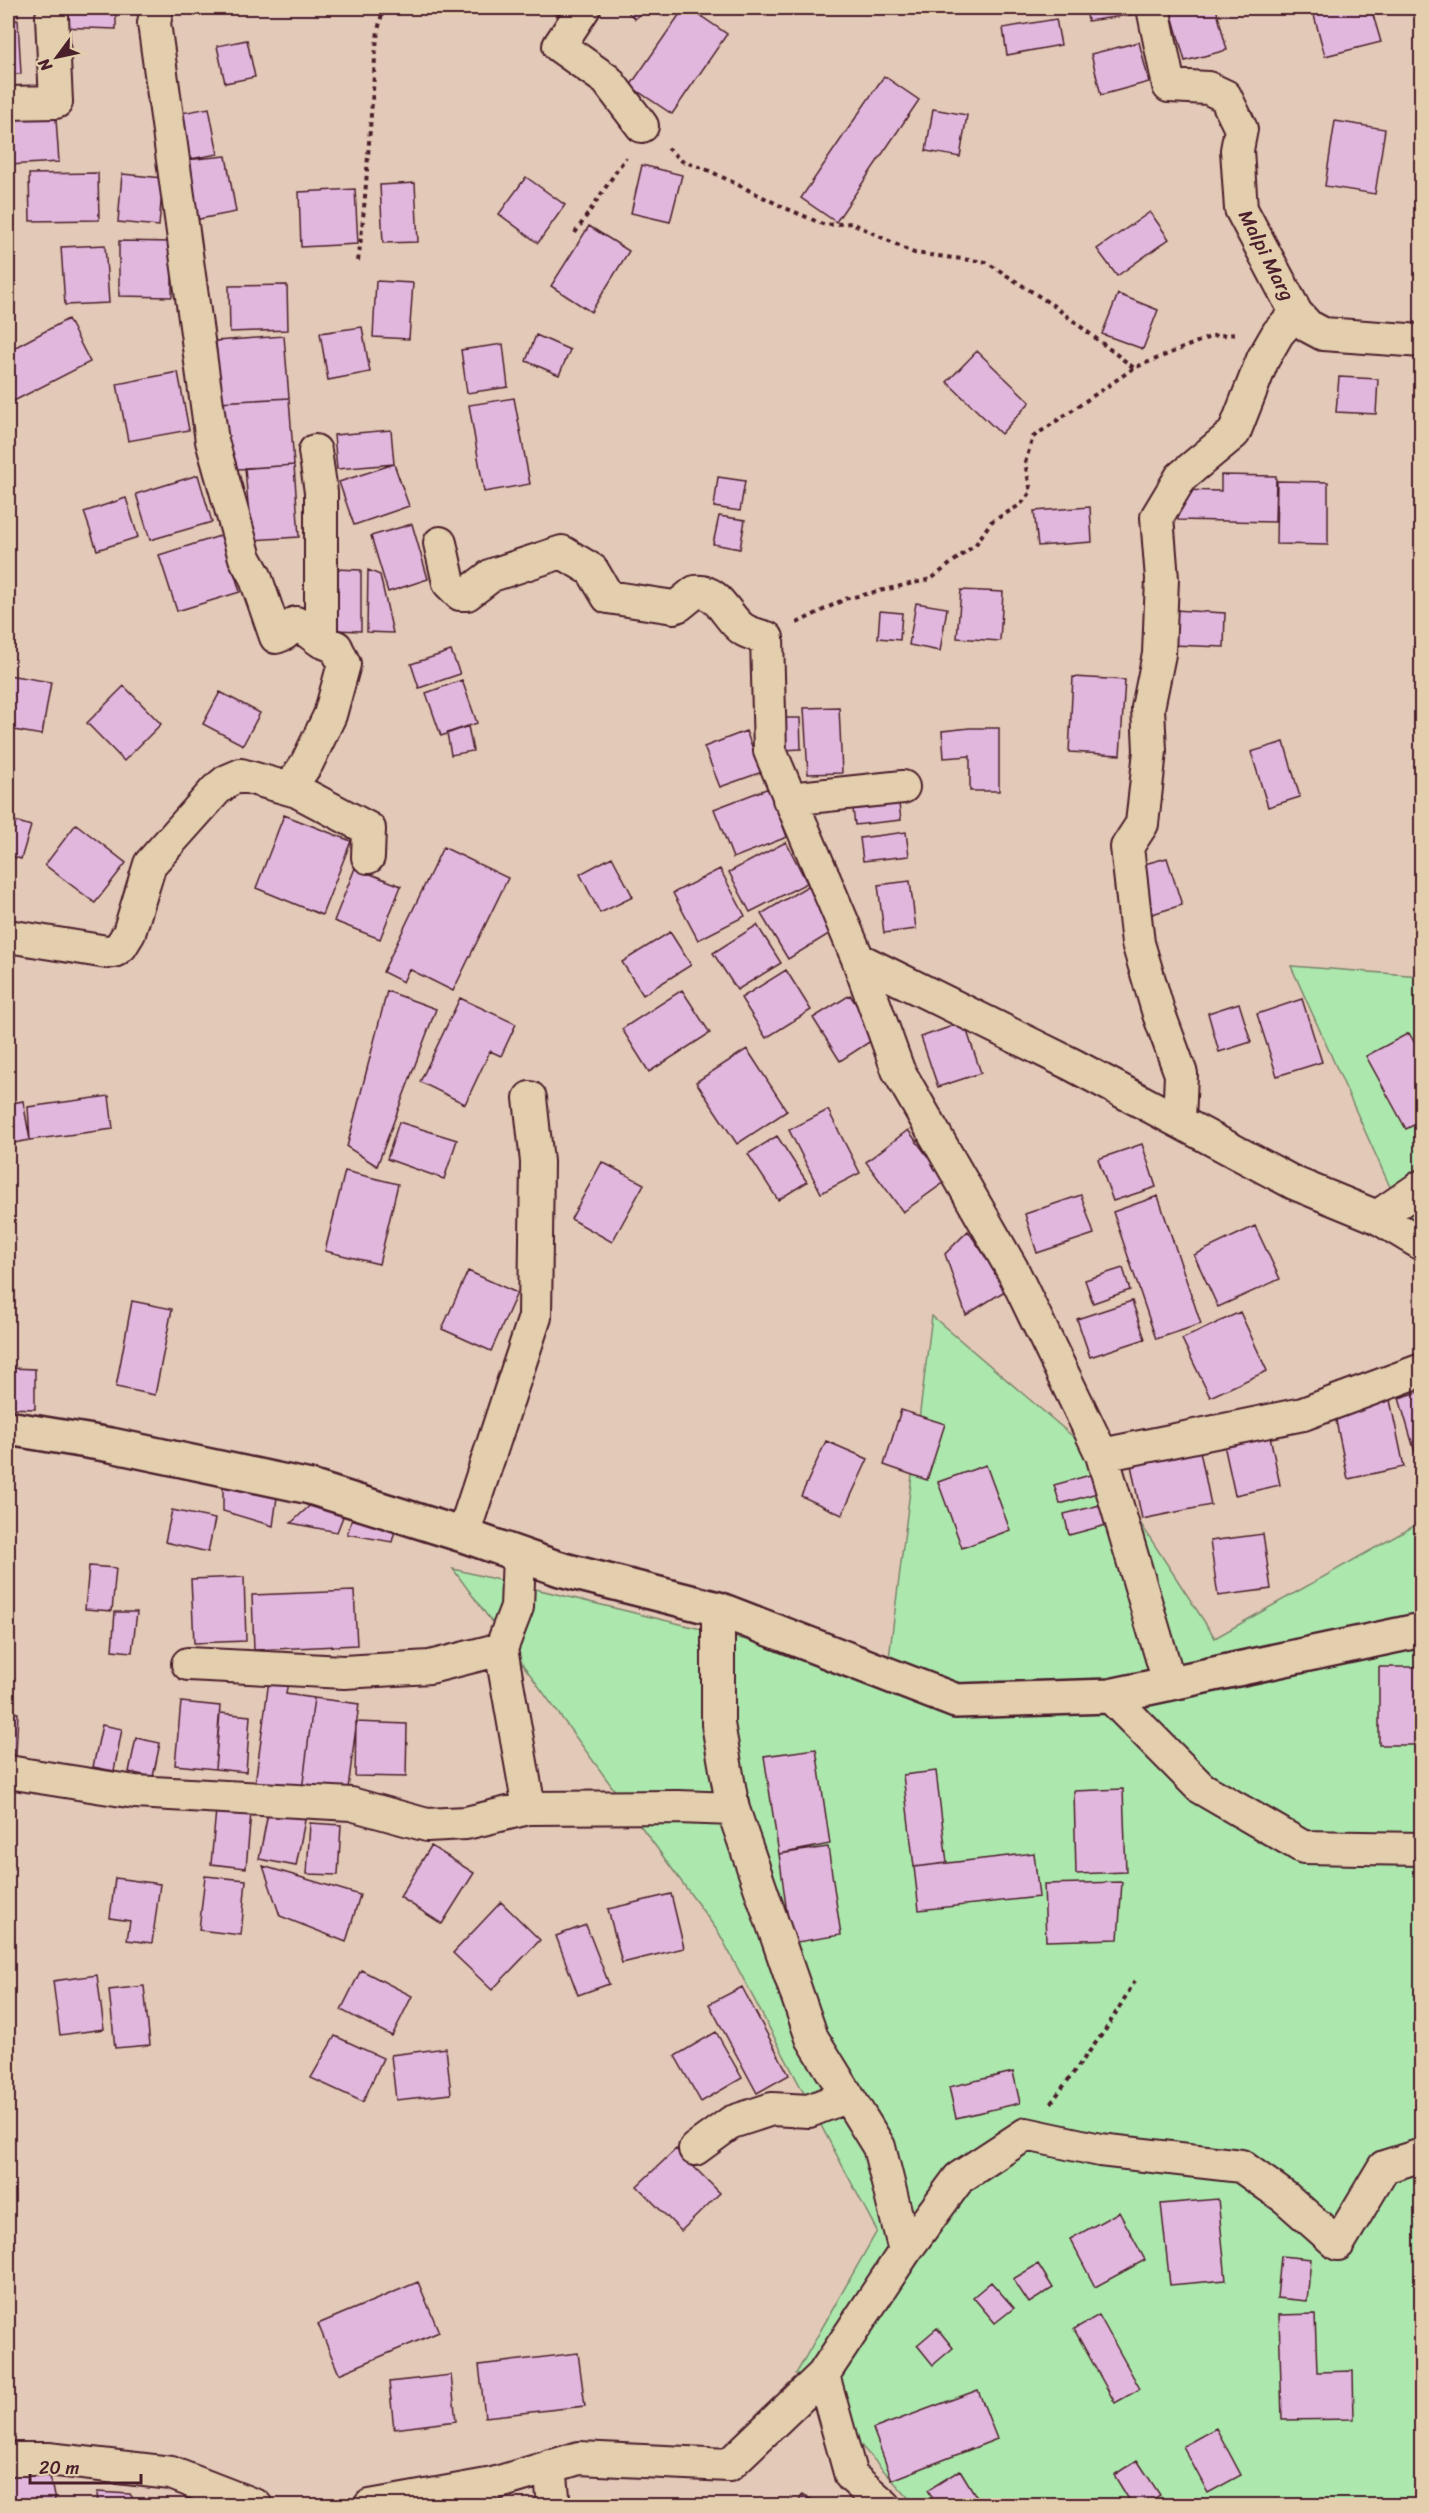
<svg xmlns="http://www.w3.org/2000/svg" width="1429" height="2513" font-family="Sriracha,sans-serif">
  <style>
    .green { fill: #ace8ad; stroke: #7b846c; stroke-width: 1.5 }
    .building { fill: #e1b7dd; stroke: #4a1f2b; stroke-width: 1.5 }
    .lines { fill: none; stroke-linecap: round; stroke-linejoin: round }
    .minor-casing { stroke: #4a1f2b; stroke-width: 36 }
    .tertiary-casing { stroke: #4a1f2b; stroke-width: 38 }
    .path { stroke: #4a1f2b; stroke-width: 4; stroke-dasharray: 4.5 4.5; stroke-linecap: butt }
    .minor { stroke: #e3cead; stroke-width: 32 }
    .tertiary { stroke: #e3cead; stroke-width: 33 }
    .labels { text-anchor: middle; stroke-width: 4.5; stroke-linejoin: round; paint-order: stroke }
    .street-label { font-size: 20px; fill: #4a1f2b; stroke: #e3cead }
  </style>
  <rect width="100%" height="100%" fill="#e3c9b7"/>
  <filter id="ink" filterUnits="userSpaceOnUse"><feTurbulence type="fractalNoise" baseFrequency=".0167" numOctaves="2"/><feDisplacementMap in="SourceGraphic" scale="12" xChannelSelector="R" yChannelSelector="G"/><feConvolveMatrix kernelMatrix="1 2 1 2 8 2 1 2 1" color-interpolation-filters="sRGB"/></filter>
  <g filter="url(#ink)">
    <path class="green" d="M1291 966 1421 976V1256Z
      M932 1316 1098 1458 1215 1638 1421 1522V2505H915L796 2374 877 2231 719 1933 453 1569 887 1674Z"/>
    <path class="building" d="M58 8H116V29L57 27Z
      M546 8H563L557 15Z
      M624 8H646L635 19Z
      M684 8H689L727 34 672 114 630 86Z
      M1086 8H1135L1136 14 1088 21Z
      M1170 8H1216L1227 50 1185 61Z
      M1312 8H1371L1381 42 1325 56Z
      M1056 19 1061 45 1007 55 1003 28Z
      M18 20 21 74H8V21Z
      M247 40 255 77 225 83 217 46Z
      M1139 42 1149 82 1101 95 1091 54Z
      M884 76 919 100 836 222 801 198Z
      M55 105 59 162 8 165V108Z
      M209 108 218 154 185 160 176 114Z
      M933 109 967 115 960 157 926 151Z
      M1335 121 1385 129 1375 194 1325 186Z
      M226 156 236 212 194 220 185 160Z
      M642 165 682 175 670 222 631 213Z
      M98 173 99 220 30 221 29 174Z
      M122 174 163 178 159 226 118 222Z
      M526 177 565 205 538 243 499 214Z
      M415 183 418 242 383 243 380 185Z
      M355 189 358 244 301 247 299 192Z
      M1150 212 1169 239 1117 276 1097 249Z
      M589 226 629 251 591 312 551 286Z
      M119 241 172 242V297L119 296Z
      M105 245 109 303 65 305 61 247Z
      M376 281 413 283 409 339 373 337Z
      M287 285 288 330 230 332 229 286Z
      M1118 294 1158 310 1143 349 1102 334Z
      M68 319 90 362 8 404V351Z
      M362 327 370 372 328 380 320 333Z
      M536 335 570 350 559 375 526 361Z
      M284 336 289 398 220 402 216 341Z
      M503 344 508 387 467 393 461 350Z
      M977 351 1030 402 1001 434 947 382Z
      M178 372 189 430 128 441 117 384Z
      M1339 377 1378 379 1376 414 1336 412Z
      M289 398 294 465 223 470 218 402Z
      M514 398 530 484 484 492 469 405Z
      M391 430 394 464 337 469 334 435Z
      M394 464 409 506 354 525 339 482Z
      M294 465 299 537 251 540 245 468Z
      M198 475 212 522 150 540 136 494Z
      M1221 475 1276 476 1275 522 1178 520 1179 490 1221 491Z
      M718 477 745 481 740 511 714 507Z
      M1277 481 1328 482V545L1276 544Z
      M126 498 138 537 97 550 84 512Z
      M1090 507 1092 542 1038 546 1034 511Z
      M719 516 745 520 740 549 713 544Z
      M412 524 428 579 388 592 371 536Z
      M223 535 240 592 177 611 159 555Z
      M334 569 361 570V631L334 630Z
      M368 570 380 575 393 633 367 632Z
      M961 590 1003 592 1000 641 957 638Z
      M916 603 947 608 940 651 909 645Z
      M1174 610 1225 613 1224 647 1172 645Z
      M880 611 902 613 900 640 878 638Z
      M451 651 460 674 419 688 411 664Z
      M8 675 51 682 42 735 8 729Z
      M1073 677 1125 680 1120 755 1069 752Z
      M462 680 477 723 441 736 426 693Z
      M124 686 161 724 124 761 87 723Z
      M220 692 260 713 243 745 203 724Z
      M839 707 842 773 808 774 804 708Z
      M782 718H800L801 749 783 750Z
      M468 726 473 751 451 755 447 733Z
      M970 728H999V791H970V756L944 758 942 731Z
      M746 731 762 772 720 787 704 747Z
      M1284 742 1300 797 1268 807 1251 752Z
      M769 788 787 837 733 858 714 809Z
      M899 804 901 820 855 825 853 809Z
      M284 815 351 841 322 915 256 888Z
      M8 819 31 826 21 859 8 855Z
      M76 824 126 863 95 903 45 865Z
      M906 832 909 856 863 861 860 838Z
      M786 842 807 883 750 912 729 872Z
      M443 847 508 878 453 991 409 969 403 982 383 972Z
      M612 857 633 897 600 913 580 874Z
      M1167 858 1182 905 1152 914 1137 866Z
      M355 868 401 886 380 939 334 921Z
      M720 869 745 916 698 940 673 893Z
      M910 881 916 929 884 933 878 885Z
      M811 884 837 929 788 959 761 914Z
      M757 925 781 963 737 990 713 953Z
      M670 932 691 965 643 995 622 962Z
      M786 970 811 1010 766 1038 741 998Z
      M682 990 710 1033 649 1072 622 1029Z
      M387 991 436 1009 377 1166 347 1147Z
      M850 995 877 1037 840 1061 813 1018Z
      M460 998 516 1024 501 1056 490 1051 465 1104 420 1082Z
      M1302 999 1322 1062 1277 1076 1257 1014Z
      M1239 1003 1251 1042 1219 1052 1208 1013Z
      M964 1022 981 1073 938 1087 921 1037Z
      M1409 1033 1422 1056V1121L1406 1129 1366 1056Z
      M747 1049 787 1111 737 1144 696 1082Z
      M109 1096 113 1129 30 1140 28 1107Z
      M23 1101 30 1140 8 1144V1104Z
      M828 1110 860 1173 821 1193 789 1130Z
      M399 1122 457 1140 444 1179 387 1159Z
      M908 1130 946 1181 903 1212 866 1162Z
      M777 1136 807 1182 778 1200 748 1154Z
      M1142 1144 1156 1187 1113 1201 1098 1159Z
      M602 1162 644 1184 612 1242 571 1219Z
      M345 1171 398 1184 379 1264 325 1251Z
      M1081 1195 1094 1234 1037 1253 1025 1214Z
      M1158 1196 1201 1324 1156 1339 1113 1212Z
      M1255 1226 1280 1279 1218 1307 1194 1255Z
      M968 1231 1008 1289 966 1315 945 1254Z
      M1123 1268 1130 1290 1093 1303 1085 1280Z
      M468 1271 517 1293 491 1351 442 1329Z
      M132 1301 172 1309 155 1395 116 1387Z
      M1132 1301 1145 1339 1090 1357 1077 1319Z
      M1240 1312 1267 1371 1210 1397 1182 1339Z
      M10 1368 35 1369V1409L8 1408Z
      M1422 1391V1450L1415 1452 1399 1398Z
      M1390 1400 1404 1467 1348 1479 1334 1411Z
      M901 1410 945 1424 927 1480 884 1465Z
      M1269 1431 1280 1485 1235 1495 1223 1440Z
      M826 1441 868 1459 842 1515 801 1496Z
      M1200 1451 1211 1505 1142 1519 1131 1465Z
      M986 1465 1010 1530 962 1548 938 1482Z
      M1101 1472 1107 1490 1060 1504 1054 1485Z
      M223 1481 278 1490 273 1526 223 1511Z
      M317 1499 346 1509 337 1532 291 1523Z
      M1104 1504 1110 1524 1069 1535 1064 1514Z
      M356 1509 397 1523 392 1542 347 1534Z
      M172 1510 215 1519 208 1552 165 1542Z
      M1263 1534 1271 1589 1218 1596 1210 1541Z
      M89 1566 116 1568 112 1611 85 1609Z
      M244 1577 246 1641 194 1643 191 1579Z
      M354 1591 357 1645 254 1650 252 1595Z
      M115 1612H137L132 1652 112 1650Z
      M1379 1667H1422V1745H1379Z
      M270 1673 289 1675 286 1694 314 1698 302 1790 255 1784Z
      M314 1698 359 1704 347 1796 302 1790Z
      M181 1702 220 1706 215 1769 175 1765Z
      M8 1712 18 1713 16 1755H8Z
      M220 1713 250 1716 246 1772 215 1769Z
      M356 1722 407 1724 406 1777 355 1776Z
      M102 1725 122 1729 114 1771 93 1767Z
      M136 1738 160 1743 153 1777 129 1772Z
      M816 1749 830 1844 779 1854 764 1756Z
      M936 1771 947 1863 914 1867 903 1775Z
      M1123 1789 1126 1872 1076 1874 1074 1791Z
      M270 1803 307 1810 296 1866 259 1859Z
      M216 1810 251 1813 246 1868 211 1864Z
      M310 1823 341 1825 338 1875 307 1874Z
      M431 1846 474 1873 442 1924 400 1897Z
      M828 1847 841 1935 791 1943 779 1854Z
      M1034 1853 1039 1897 919 1910 914 1867Z
      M263 1866 360 1895 346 1942 280 1916Z
      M205 1876 246 1880 241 1935 199 1930Z
      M115 1878 160 1884 152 1943 127 1940 130 1921 110 1918Z
      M1122 1882 1118 1939 1046 1941 1044 1884Z
      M671 1894 684 1948 622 1963 608 1909Z
      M501 1902 540 1940 492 1990 453 1953Z
      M586 1925 609 1984 578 1995 556 1936Z
      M361 1970 412 1996 392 2036 341 2010Z
      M97 1975 104 2029 60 2035 53 1981Z
      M144 1986 150 2045 115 2048 109 1990Z
      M742 1987 789 2075 757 2093 709 2004Z
      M716 2032 742 2078 701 2102 675 2056Z
      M335 2036 383 2058 363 2102 311 2078Z
      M446 2048 451 2094 396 2100 391 2055Z
      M1013 2072 1020 2103 956 2118 949 2087Z
      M676 2149 720 2193 681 2231 637 2186Z
      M1218 2199 1226 2280 1170 2285 1161 2204Z
      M1119 2212 1145 2260 1095 2287 1070 2239Z
      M1281 2256 1311 2259 1307 2301 1277 2298Z
      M1038 2264 1053 2288 1029 2303 1013 2279Z
      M418 2282 439 2332 339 2374 318 2324Z
      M991 2282 1014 2308 995 2323 973 2297Z
      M1315 2314 1317 2372 1353 2371 1354 2419 1282 2420 1279 2315Z
      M1099 2315 1140 2389 1115 2403 1074 2329Z
      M937 2328 953 2348 933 2365 917 2345Z
      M578 2353 585 2406 485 2417 479 2365Z
      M451 2375 456 2421 394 2429 389 2382Z
      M978 2390 997 2439 892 2480 873 2429Z
      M1216 2428 1241 2475 1208 2493 1183 2446Z
      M1137 2460 1160 2495 1143 2506H1133L1114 2475Z
      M48 2467 56 2506H8V2475Z
      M960 2470 982 2506H937L928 2490Z
      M97 2492 130 2494 138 2506H98Z
      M802 2495 826 2506H797Z"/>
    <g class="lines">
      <g class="minor-casing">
        <path id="minor" d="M584 8 559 46 607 80 642 126
          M1153 8 1169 86 1208 88 1225 96 1241 129 1237 150 1241 209 1296 313 1308 326 1323 334 1422 341
          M8 103 56 102 52 17
          M315 451 321 492V641
          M440 543 449 583 460 594H467L492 575 562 552 592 570 608 597 674 607 679 605 695 592C720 589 726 619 744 630 751 634 760 636 767 638L770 751 858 959 898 1070 1012 1269 1102 1455 1169 1682
          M297 791 369 829 368 857
          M789 799 903 787
          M8 936 107 952 114 951 121 946 129 933 150 864 216 790 227 781 241 775 297 791 296 779 307 763 330 715 344 664 336 647 321 641 296 623 284 634 276 637 255 576 245 558 212 441 154 23 157 8
          M858 959 1073 1065 1294 1183 1377 1217 1422 1244
          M1179 1121 1181 1074 1159 1014 1138 943 1127 847 1142 824 1150 751 1148 708 1159 654 1162 579 1157 517 1181 477 1234 433 1263 359 1278 333 1296 313
          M1377 1217 1422 1186
          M1102 1455 1303 1414 1422 1370
          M463 1535 535 1317 537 1162 530 1098
          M519 1555 517 1607 501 1649 529 1808 678 1807 733 1809
          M188 1664 344 1672 430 1667 501 1649
          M1110 1696 1201 1788 1303 1847 1422 1849
          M8 1772 135 1792 351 1804 427 1825 466 1823 529 1808
          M695 2149 732 2122 772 2109 809 2111 847 2096
          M905 2251 959 2178 1026 2134 1100 2150 1241 2166 1286 2198 1338 2244 1384 2167 1422 2155
          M823 2375 851 2476 885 2506
          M8 2459H48L171 2473 256 2506
          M550 2466 554 2506
          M370 2506 493 2484 579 2458 729 2465 823 2375 905 2251 879 2147 812 2038 733 1809 718 1724V1609"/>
      </g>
      <g class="tertiary-casing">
        <path id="tertiary" d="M8 1428 111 1445 310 1487 463 1535 560 1569 718 1609 956 1701 1110 1696 1422 1630"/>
      </g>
      <path class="path" d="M8 14 19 15
        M667 148 682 161 710 171 783 207 825 225 852 223 914 253 986 262 1054 306 1134 368
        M575 233 626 157
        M358 261C366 204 368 147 373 90 375 63 375 33 384 8
        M797 623 845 599 931 579 976 544 991 522 1020 505 1031 492 1025 463 1033 437 1134 368 1212 336 1238 334
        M1051 2103 1106 2029 1135 1981"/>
      <use href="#minor" class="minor"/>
      <use href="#tertiary" class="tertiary"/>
    </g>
  </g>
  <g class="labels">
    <g class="street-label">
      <text transform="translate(1267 255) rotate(63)" y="7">Malpi Marg</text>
    </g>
  </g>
  <rect width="1429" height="2513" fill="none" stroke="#e3cead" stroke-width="30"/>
  <rect x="15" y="15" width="1399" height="2483" fill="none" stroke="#4a1f2b" stroke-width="2" filter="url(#ink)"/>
  <g transform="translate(57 57) rotate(237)" stroke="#e3cead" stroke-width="4.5" paint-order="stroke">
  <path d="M0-4.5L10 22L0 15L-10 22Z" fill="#4a1f2b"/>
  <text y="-9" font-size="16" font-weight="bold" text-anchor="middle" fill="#4a1f2b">N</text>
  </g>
  <path d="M30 2474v9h111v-9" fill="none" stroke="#4a1f2b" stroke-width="3"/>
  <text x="39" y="2474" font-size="18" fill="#4a1f2b" stroke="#e3cead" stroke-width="4.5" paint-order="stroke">20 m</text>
</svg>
